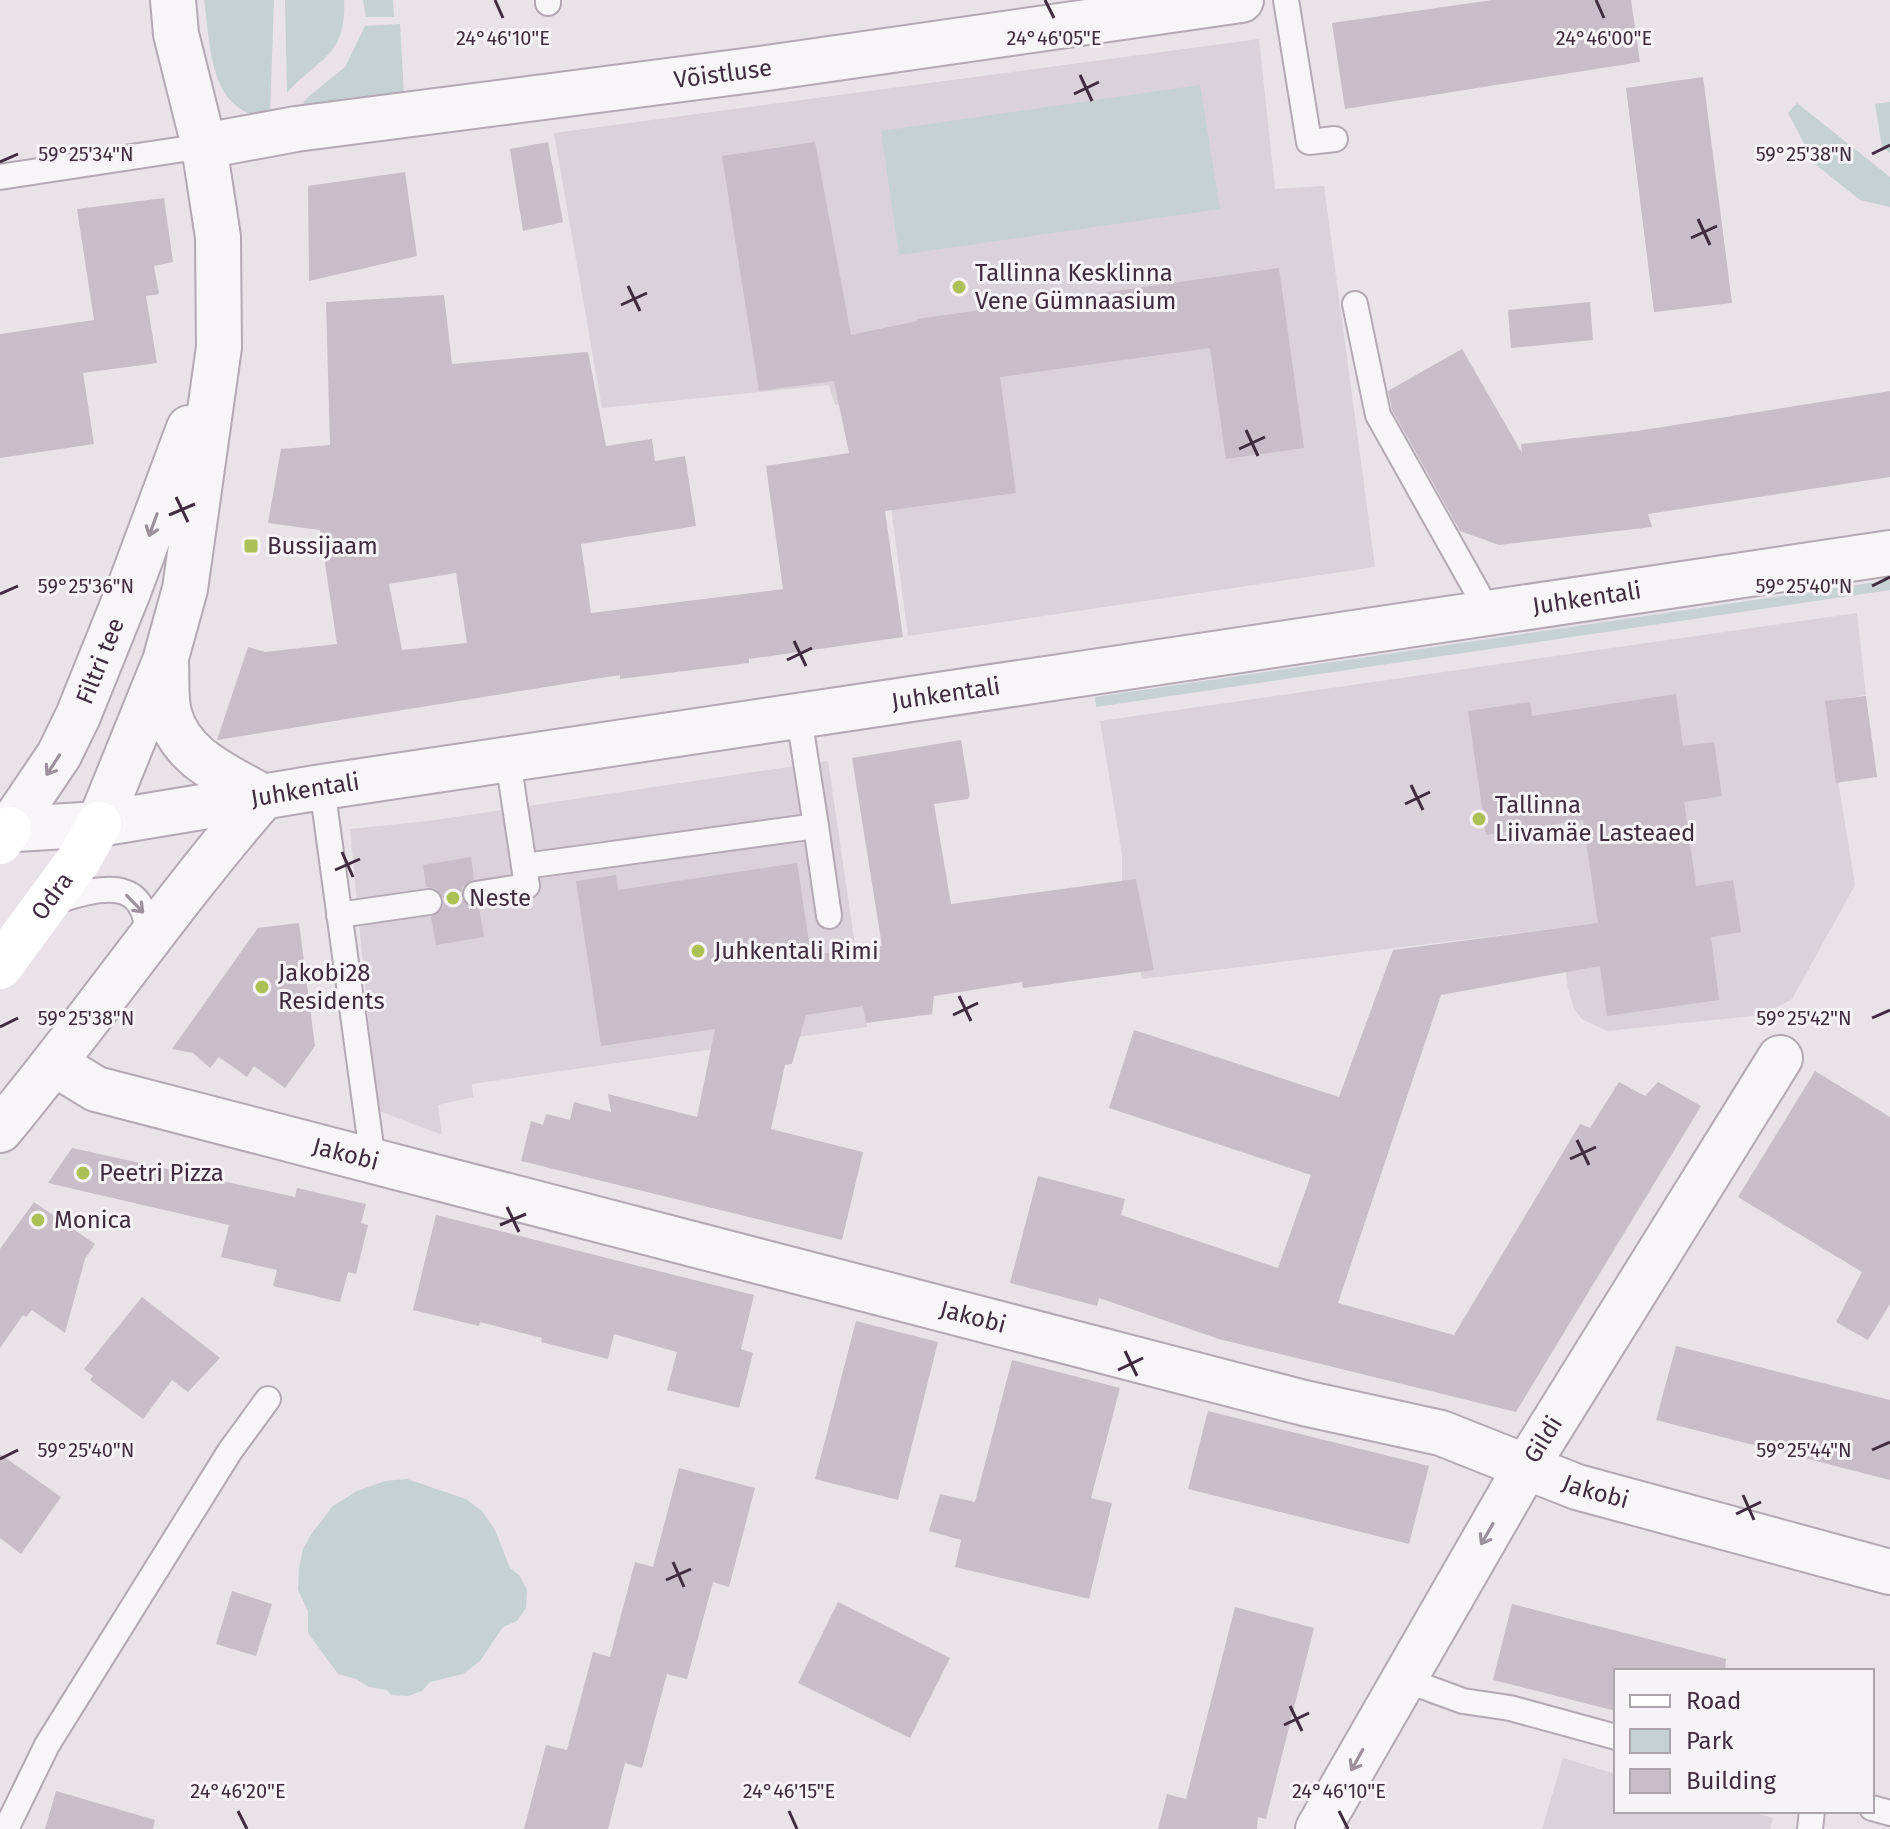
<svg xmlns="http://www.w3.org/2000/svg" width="1890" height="1829" font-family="'Fira Sans',sans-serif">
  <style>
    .built { fill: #dad1db }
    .green { fill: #c5d1d2 }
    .building { fill: #c8bdc8; fill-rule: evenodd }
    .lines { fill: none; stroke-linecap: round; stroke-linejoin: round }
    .service-casing { stroke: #b3a8b3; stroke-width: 28 }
    .minor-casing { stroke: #b3a8b3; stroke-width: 48 }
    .tertiary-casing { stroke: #b3a8b3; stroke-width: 48 }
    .service { stroke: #f8f5f8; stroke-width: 24 }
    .minor { stroke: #f8f5f8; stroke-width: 44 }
    .tertiary { stroke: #f8f5f8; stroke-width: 44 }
    .secondary { stroke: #fff; stroke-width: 44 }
    .oneway { stroke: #9c909c }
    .ticks { fill: none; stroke: #3f2c3f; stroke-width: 3 }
    .poi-dot { fill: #adc055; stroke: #f6f2f7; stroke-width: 3 }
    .labels { text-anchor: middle; stroke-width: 6; stroke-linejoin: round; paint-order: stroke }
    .street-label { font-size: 24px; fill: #3f2c3f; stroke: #f6f2f7 }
    .poi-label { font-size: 24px; fill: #3f2c3f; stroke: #f6f2f7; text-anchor: start }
    .ticks-label { font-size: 20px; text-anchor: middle; fill: #3f2c3f; stroke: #f6f2f7; stroke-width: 6; stroke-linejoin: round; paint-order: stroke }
  </style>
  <rect width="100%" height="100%" fill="#e9e2e9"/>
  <path class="built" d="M1259 39 1275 189 1324 186 1375 567 908 636 877 401 835 405 829 385 602 408 554 133Z
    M1857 613 1866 695 1825 702 1855 885 1792 999 1762 1015 1607 1031 1582 1019 1574 1009 1568 989 1559 928 1142 979 1122 881V855L1100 721Z
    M828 761 867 1027 472 1084 473 1097 438 1105 442 1135 377 1110 350 829 428 821Z
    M1563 1758 1616 1774V1811H1748L1773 1818 1770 1829H1542Z"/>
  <path class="green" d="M204 0H274L270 114C265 114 256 116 251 114 208 99 210 37 204 0Z
    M285 0H344C347 57 318 58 287 93Z
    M363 0H393L394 17H366Z
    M400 24 404 95 303 109 304 102 308 97 345 67 365 26Z
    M1200 85 1220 209 899 255 881 131Z
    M1890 102V153L1882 147 1875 104Z
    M1797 103 1890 177V207L1860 200 1815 164 1788 113Z
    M1890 580V590L1096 707 1095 697Z
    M407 1479 466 1499 482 1511 495 1530 510 1568 520 1576 527 1590 526 1608 517 1621 503 1627 480 1661 463 1674 430 1682 422 1691 408 1696 392 1695 386 1690 369 1687 356 1679 338 1674 308 1633V1611L298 1590 299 1568 303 1549 312 1533 333 1506 357 1491 385 1481Z"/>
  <path class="building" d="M1492 0H1631L1640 62 1345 109 1332 23Z
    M1703 77 1732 303 1654 312 1626 88Z
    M548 142 563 222 523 231 510 149Z
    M815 142 851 335 917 321V319L1279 268 1304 448 1226 459 1210 348 1000 377 1016 493 885 511 903 637 749 659V663L620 679V675L217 740 248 647 265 652 337 644 320 530 268 523 281 449 330 445 326 302 444 295 452 364 588 352 606 446 652 439 655 461 685 456 696 526 581 544 591 613 783 589 766 466 849 453 834 381 759 391 722 156ZM456 573 467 643 402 650 389 584Z
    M405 172 417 256 309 281 308 186Z
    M164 198 173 262 154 266 159 294 146 296 157 363 83 373 94 444 0 458V334L94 320 77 209Z
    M1590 302 1593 340 1511 348 1508 310Z
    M1462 349 1522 453 1521 444 1637 431 1890 391V477L1648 514 1652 527 1499 545 1460 531 1392 410 1388 391Z
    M1676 694 1683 746 1714 742 1722 796 1684 802 1696 886 1733 880 1741 932 1711 937 1719 1000 1607 1016 1600 966 1441 995 1338 1303 1454 1335 1580 1124 1590 1128 1619 1082 1645 1096 1658 1082 1701 1106 1516 1412 1219 1339 1099 1298 1097 1306 1010 1283 1038 1176 1125 1199 1121 1215 1278 1268 1311 1175 1109 1108 1134 1030 1339 1097 1393 950 1598 923 1583 820 1486 835 1468 711 1530 702 1532 716Z
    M1866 696 1877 777 1836 783 1825 701Z
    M961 740 970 795 968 799 934 804 951 904 1136 879 1154 970 1023 988 1022 982 934 996 932 1014 866 1023 863 1006 806 1015 792 1064 785 1065 771 1129 863 1152 842 1240 521 1161 531 1121 543 1125 546 1114 570 1120 574 1102 611 1112 608 1094 697 1117 715 1029 601 1046 576 881 616 875 618 890 797 863 811 955 882 946 852 758Z
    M471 857 474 879 462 888 461 897 470 908 479 909 484 937 436 945 431 917 443 908 444 899 435 888 426 887 423 865Z
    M299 923 315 1046 285 1088 254 1066 247 1077 219 1057 210 1068 193 1053 172 1049 258 928Z
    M1815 1071 1890 1117V1304L1868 1340 1836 1322 1862 1272 1738 1197Z
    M72 1148 295 1197 297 1188 366 1204 361 1223 368 1225 356 1274 348 1272 340 1302 273 1286 277 1270 221 1257 229 1225 48 1183Z
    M34 1202 95 1244 85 1259 65 1333 32 1310 26 1317 23 1315 0 1348V1249Z
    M436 1215 754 1295 741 1349 753 1353 739 1408 667 1390 677 1352 614 1334 608 1359 541 1342 542 1338 480 1322 479 1326 413 1310Z
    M142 1297 220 1358 188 1392 172 1380 143 1419 90 1380 93 1376 84 1369Z
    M856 1321 938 1342 898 1500 815 1479Z
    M1676 1346 1890 1400V1480L1656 1420Z
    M1012 1360 1120 1388 1091 1498 1112 1503 1089 1599 955 1567 961 1540 929 1531 940 1494 975 1502Z
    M1208 1411 1429 1466 1409 1544 1188 1489Z
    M0 1454 61 1497 21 1554 0 1538Z
    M679 1468 755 1488 729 1587 713 1582 687 1679 667 1674 642 1768 625 1763 608 1829H524L546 1745 567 1750 593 1652 610 1657 635 1562 653 1567Z
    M232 1591 272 1604 256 1656 216 1644Z
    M838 1602 950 1658 910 1738 798 1683Z
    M1512 1604 1726 1659 1725 1671H1616V1711L1493 1680Z
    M1235 1607 1314 1628 1266 1819 1246 1814 1258 1817 1257 1829H1158L1167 1794 1186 1799Z
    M56 1791 155 1820 153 1829H45Z"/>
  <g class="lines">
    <g class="service-casing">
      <path id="service" d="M548 0V3
        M1286 0 1309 142 1335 139
        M0 177 204 146
        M1355 304 1378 415 1489 613
        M322 787 373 1161
        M816 826 829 916
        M525 866 816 826 799 717
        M476 894 527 886 508 760
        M53 902C98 888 147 872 148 940
        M339 915 429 902
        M1403 1679 1463 1701 1510 1708 1616 1737
        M1872 1808 1890 1813
        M6 1829 47 1745 230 1451 268 1399
        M1810 1829 1812 1811"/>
    </g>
    <g class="minor-casing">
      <g id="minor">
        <path id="s1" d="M204 146 296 129 760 69 1241 0"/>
        <path id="s2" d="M55 1064 96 1089 1304 1403 1441 1433 1577 1487 1890 1572"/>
        <path d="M0 1130C91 1021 170 904 263 797"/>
        <path id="s3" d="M1318 1829 1526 1467 1780 1058"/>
      </g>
    </g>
    <g class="tertiary-casing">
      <g id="tertiary">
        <path d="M166 663C167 679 165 697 169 713 180 758 227 776 263 797"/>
        <path d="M99 824 165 661 185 589 219 347 218 237 204 146 176 34 173 0"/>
        <path id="s4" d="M9 829 59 755 78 716 128 592 189 428"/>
        <path id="s5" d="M0 830 99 824 322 787 1890 553"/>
      </g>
    </g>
    <use href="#service" class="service"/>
    <use href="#minor" class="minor"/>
    <use href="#tertiary" class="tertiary"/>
    <g class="secondary">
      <path d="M0 842 9 829"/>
      <path id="s6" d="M0 967 80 858 99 824"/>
    </g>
  </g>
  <defs><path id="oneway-shaft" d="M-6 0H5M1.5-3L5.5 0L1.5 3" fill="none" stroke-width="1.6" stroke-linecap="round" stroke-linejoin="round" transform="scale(2)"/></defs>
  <g class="oneway">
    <use href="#oneway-shaft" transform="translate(153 525) rotate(110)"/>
    <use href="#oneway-shaft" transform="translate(53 765) rotate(123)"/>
    <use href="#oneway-shaft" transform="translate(135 904) rotate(46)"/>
    <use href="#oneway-shaft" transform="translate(1487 1534) rotate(120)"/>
    <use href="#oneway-shaft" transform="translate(1357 1760) rotate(119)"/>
  </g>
  <path class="ticks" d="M495 0 503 18M1045 0 1054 18M1596 0 1604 18M1080 75 1092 101M1074 94 1099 82M1872 154 1890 145M0 162 18 154M1698 219 1710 245M1691 238 1717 226M628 286 640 311M621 305 647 293M1246 430 1258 456M1239 449 1265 437M176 497 188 522M169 515 195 504M1872 586 1890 577M0 594 18 586M794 641 806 666M787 660 812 648M1411 785 1423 810M1405 804 1430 792M342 852 353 877M335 870 360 859M959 996 971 1021M953 1015 978 1003M1872 1018 1890 1010M0 1027 18 1018M1577 1140 1589 1165M1570 1159 1596 1147M507 1207 519 1232M500 1225 526 1214M1125 1351 1137 1376M1118 1370 1143 1358M1872 1450 1890 1442M0 1459 18 1450M1743 1495 1754 1520M1736 1514 1761 1502M673 1562 684 1587M666 1580 691 1569M1290 1706 1302 1731M1284 1725 1309 1713M238 1811 247 1829M789 1811 797 1829M1339 1811 1348 1829"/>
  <g class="poi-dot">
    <circle cx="959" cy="287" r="8"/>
    <rect x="243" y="538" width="16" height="16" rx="4"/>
    <circle cx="1479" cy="819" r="8"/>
    <circle cx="453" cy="898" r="8"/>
    <circle cx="698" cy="951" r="8"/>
    <circle cx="262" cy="987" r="8"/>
    <circle cx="83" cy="1173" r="8"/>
    <circle cx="38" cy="1220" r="8"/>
  </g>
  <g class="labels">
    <g class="street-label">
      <text dy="8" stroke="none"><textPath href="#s1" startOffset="524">Võistluse</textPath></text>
      <text dy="8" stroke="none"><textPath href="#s5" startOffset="1604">Juhkentali</textPath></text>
      <text dy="8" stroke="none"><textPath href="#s4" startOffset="192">Filtri tee</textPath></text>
      <text dy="8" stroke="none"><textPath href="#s5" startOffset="956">Juhkentali</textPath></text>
      <text dy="8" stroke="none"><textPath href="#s5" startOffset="308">Juhkentali</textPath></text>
      <text dy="8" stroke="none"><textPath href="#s6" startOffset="88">Odra</textPath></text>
      <text dy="8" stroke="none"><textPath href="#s2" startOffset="306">Jakobi</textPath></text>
      <text dy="8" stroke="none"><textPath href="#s2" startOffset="954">Jakobi</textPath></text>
      <text dy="8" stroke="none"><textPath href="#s3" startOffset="450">Gildi</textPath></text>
      <text dy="8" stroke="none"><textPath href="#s2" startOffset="1602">Jakobi</textPath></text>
    </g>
    <g class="poi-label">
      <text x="975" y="281">Tallinna Kesklinna<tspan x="975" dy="28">Vene Gümnaasium</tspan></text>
      <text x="267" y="554">Bussijaam</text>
      <text x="1495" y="813">Tallinna<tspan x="1495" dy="28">Liivamäe Lasteaed</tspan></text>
      <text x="469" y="906">Neste</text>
      <text x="714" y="959">Juhkentali Rimi</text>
      <text x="278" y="981">Jakobi28<tspan x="278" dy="28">Residents</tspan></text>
      <text x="99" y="1181">Peetri Pizza</text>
      <text x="54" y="1228">Monica</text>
    </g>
  </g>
  <g class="ticks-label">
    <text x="503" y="45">24°46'10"E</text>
    <text x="1054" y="45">24°46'05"E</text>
    <text x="1604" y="45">24°46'00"E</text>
    <text x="1804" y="161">59°25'38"N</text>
    <text x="86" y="161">59°25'34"N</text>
    <text x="1804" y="593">59°25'40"N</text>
    <text x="86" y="593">59°25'36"N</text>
    <text x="1804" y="1025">59°25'42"N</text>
    <text x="86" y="1025">59°25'38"N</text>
    <text x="1804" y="1457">59°25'44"N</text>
    <text x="86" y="1457">59°25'40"N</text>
    <text x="238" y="1798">24°46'20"E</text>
    <text x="789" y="1798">24°46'15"E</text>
    <text x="1339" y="1798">24°46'10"E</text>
  </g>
  <rect x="1614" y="1669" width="260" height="144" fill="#f6f2f7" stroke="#ada3ad" stroke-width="2"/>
  <rect x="1630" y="1695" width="40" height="12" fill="#ffffff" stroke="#ada3ad" stroke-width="2"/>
  <text x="1686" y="1709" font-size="24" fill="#3f2c3f">Road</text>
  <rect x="1630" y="1729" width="40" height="24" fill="#c5d1d2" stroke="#ada3ad" stroke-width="2"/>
  <text x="1686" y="1749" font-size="24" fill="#3f2c3f">Park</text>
  <rect x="1630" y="1769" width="40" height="24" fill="#c8bdc8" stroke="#ada3ad" stroke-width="2"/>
  <text x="1686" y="1789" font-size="24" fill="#3f2c3f">Building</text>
</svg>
